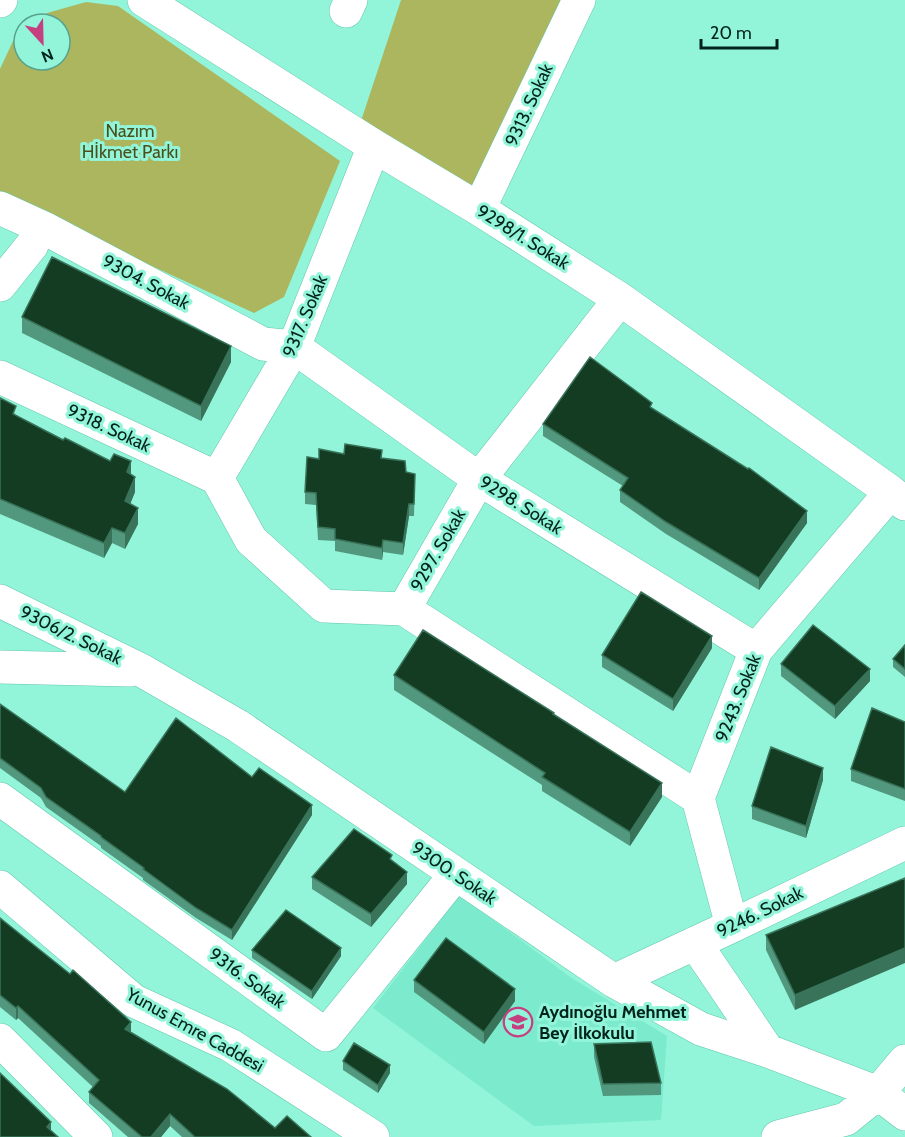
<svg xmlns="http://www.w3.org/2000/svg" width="905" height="1137" font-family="Cabin,sans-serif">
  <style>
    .built { fill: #7beacd }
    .green { fill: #acb65f }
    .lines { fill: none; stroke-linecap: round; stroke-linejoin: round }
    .minor-casing { stroke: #63c6ac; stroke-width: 34 }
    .major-casing { stroke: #63c6ac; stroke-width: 34 }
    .minor { stroke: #fff; stroke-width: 33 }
    .major { stroke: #fff; stroke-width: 33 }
    .wall { fill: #52987e }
    .shaded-wall { fill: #39745a }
    .building { fill: #133c23; stroke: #39745a; stroke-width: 1.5 }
    .labels { text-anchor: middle; stroke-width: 6; stroke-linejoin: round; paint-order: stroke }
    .street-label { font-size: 18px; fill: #02231b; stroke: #92f5d9 }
    .park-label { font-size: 18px; fill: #4b501a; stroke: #92f5d9 }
    .poi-label { font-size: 18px; font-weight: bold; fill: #02231b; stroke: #92f5d9; text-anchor: start }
  </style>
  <rect width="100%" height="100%" fill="#92f5d9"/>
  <path class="built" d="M460 895 570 977 667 1036 661 1120 534 1126 373 1008Z"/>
  <path class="green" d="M401 0H561L472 187 361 121Z
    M86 2 118 6 340 161 284 297 254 313 0 196V69L13 41 24 32V60H60V24H34L47 13Z"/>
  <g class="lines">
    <g class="minor-casing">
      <path id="minor" d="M144 0 374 146 479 209 620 299 891 492
        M346 11 351 0
        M0 208 46 229 263 344 294 347 479 479 756 650
        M479 209 579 0
        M0 285 32 245
        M620 299 479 479 404 609 698 798
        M0 377 217 478
        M217 478 294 347 374 146
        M217 478 251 540 324 606 404 609
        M0 601 141 670 238 726 614 981 701 1029 768 1051 878 1093 905 1114
        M0 667 130 670
        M0 799 326 1035 456 874
        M0 887 134 1001 230 1045 373 1137
        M732 926 698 798 756 650 891 492 905 504
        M695 943 768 1051
        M614 981 732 926 905 843
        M0 1040 96 1137
        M778 1137 846 1119 878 1093 905 1061"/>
    </g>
    <g class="major-casing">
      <path id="major" d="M0 1 1 0"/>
    </g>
    <use href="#minor" class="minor"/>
    <use href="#major" class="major"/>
  </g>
  <path class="wall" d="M22 317 231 362 201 421 22 333Z
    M0 398 16 415 131 474 135 492 130 504 138 524 125 549 112 543 104 558 0 514Z
    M652 408 807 523 759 590 666 534 620 502V490L623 486 543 436V424Z
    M344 454 382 458 406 472 415 474 414 516H409L403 555 383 552 382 560 335 551V541L318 540 316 505 305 504V492L319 459Z
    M905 645V677L893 667V659Z
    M712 648 673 711 602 667V655Z
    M781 664 870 681 835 719 781 676Z
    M394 675 554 715 662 797 630 846 542 791V785L394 690Z
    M0 704 125 792 252 777 312 815 232 940 196 918 143 880V878L101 848V846L46 807 41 798 0 768Z
    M905 722V801L851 781V769Z
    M823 780 806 838 752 819V806Z
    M392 861 407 884 371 927 312 889V877Z
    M905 878 795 1010 766 950V935Z
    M0 918 131 1032 275 1128 311 1137H182L170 1126 161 1137H128L89 1103V1092L93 1087 18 1018 16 1020 0 1007Z
    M252 950 341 956 312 999 252 958Z
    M414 980 515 1001 484 1044 414 992Z
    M594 1044 661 1083V1095L603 1096 594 1057Z
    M343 1061 390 1073 378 1093 343 1070Z"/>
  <path class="shaded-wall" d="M231 346V362L201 421V406Z
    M131 461V477L127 472Z
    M135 477V492L125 517V501Z
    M409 504V516L403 555V543Z
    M138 508V524L125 549V533Z
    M807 511V523L759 590V578Z
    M112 528V543L104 558V543Z
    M383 540V552L382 560V548Z
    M712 636V648L673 711V699Z
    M870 669V681L835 719V706Z
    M823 768V780L806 838V826Z
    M662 783V797L630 846V832Z
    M312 805V815L232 940V930Z
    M407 872V884L371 927V914Z
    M341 948V956L312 999V991Z
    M905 948V963L795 1010V995Z
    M515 989V1001L484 1044V1032Z
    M18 1006V1018L16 1020V1008Z
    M131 1022V1034L125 1029Z
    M390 1065V1073L378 1093V1085Z
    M170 1114V1126L161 1137H151Z
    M51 1122V1134L47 1127Z"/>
  <path class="building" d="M52 257 231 346 201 406 22 317Z
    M590 357 652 403 650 407 748 469 749 468 807 511 759 578 666 522 620 490 628 478 543 424Z
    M0 398 16 406 13 414 63 440 65 438 110 461 114 454 131 461 127 472 135 477 125 501 138 508 125 533 112 528 104 543 0 499Z
    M345 444 382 450 381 458 405 461 406 472 415 474 414 504H409L403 543 383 540 382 548 335 539V529L318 527 316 493 305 492 307 457 319 459V449L344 454Z
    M641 592 712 636 673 699 602 655Z
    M813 625 870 669 835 706 781 664Z
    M423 630 554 713 553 714 662 783 630 832 542 777 545 773 394 675Z
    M905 645V669L893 659Z
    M0 704 125 792 176 718 252 777 259 768 312 805 232 930 196 908 143 869 144 868 101 837V836L46 797 41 788 0 758Z
    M872 708 905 722V789L851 769Z
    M771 747 823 768 806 826 752 806Z
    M354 829 392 855 390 859 407 872 371 914 312 877Z
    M905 878V948L795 995 766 935Z
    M286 910 341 948 312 991 252 950Z
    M0 918 70 974 73 970 131 1022 125 1029 227 1089 275 1128 287 1116 311 1137H195L170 1114 151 1137H142L89 1092 99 1080 18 1006 16 1008 0 995Z
    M446 938 515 989 484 1032 414 980Z
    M651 1042 661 1083 603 1084 594 1044Z
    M354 1043 390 1065 378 1085 343 1061Z
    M0 1073 51 1122 47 1127 58 1137H0Z"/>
  <defs>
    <g id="school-ring" transform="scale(1.5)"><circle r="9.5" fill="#92f5d9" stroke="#c64081" stroke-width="1.5"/><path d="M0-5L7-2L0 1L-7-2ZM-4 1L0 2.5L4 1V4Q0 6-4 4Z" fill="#c64081"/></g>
  </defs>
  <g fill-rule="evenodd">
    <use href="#school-ring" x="518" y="1022"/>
  </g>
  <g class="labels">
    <g class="street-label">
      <text transform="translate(529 105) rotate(-65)" y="6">9313. Sokak</text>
      <text transform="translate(523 237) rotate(32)" y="6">9298/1. Sokak</text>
      <text transform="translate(146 282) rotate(28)" y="6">9304. Sokak</text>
      <text transform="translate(305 316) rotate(-67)" y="6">9317. Sokak</text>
      <text transform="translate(109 428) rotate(25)" y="6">9318. Sokak</text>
      <text transform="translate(521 505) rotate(32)" y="6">9298. Sokak</text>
      <text transform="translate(438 550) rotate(-60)" y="6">9297. Sokak</text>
      <text transform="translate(71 635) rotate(26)" y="6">9306/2. Sokak</text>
      <text transform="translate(738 698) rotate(-68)" y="6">9243. Sokak</text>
      <text transform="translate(454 873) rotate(34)" y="6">9300. Sokak</text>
      <text transform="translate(760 912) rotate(-26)" y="6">9246. Sokak</text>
      <text transform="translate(247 978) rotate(36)" y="6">9316. Sokak</text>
      <text transform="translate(195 1030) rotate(29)" y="6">Yunus Emre Caddesi</text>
    </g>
    <g class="park-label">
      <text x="130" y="137">Nazım<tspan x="130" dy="21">Hİkmet Parkı</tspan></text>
    </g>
    <g class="poi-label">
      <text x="539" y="1018">Aydınoğlu Mehmet<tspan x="539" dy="21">Bey İlkokulu</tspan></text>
    </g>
  </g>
  <g transform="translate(42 42) rotate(158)"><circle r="28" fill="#92f5d9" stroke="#58a18d" stroke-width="1.5"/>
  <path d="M0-4.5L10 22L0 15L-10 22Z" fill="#c64081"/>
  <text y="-9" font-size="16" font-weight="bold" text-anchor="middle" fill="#02231b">N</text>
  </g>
  <path d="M701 39v9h76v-9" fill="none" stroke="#02231b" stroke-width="3"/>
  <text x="710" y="39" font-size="18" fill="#02231b" stroke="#92f5d9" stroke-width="4.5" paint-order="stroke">20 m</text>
</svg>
